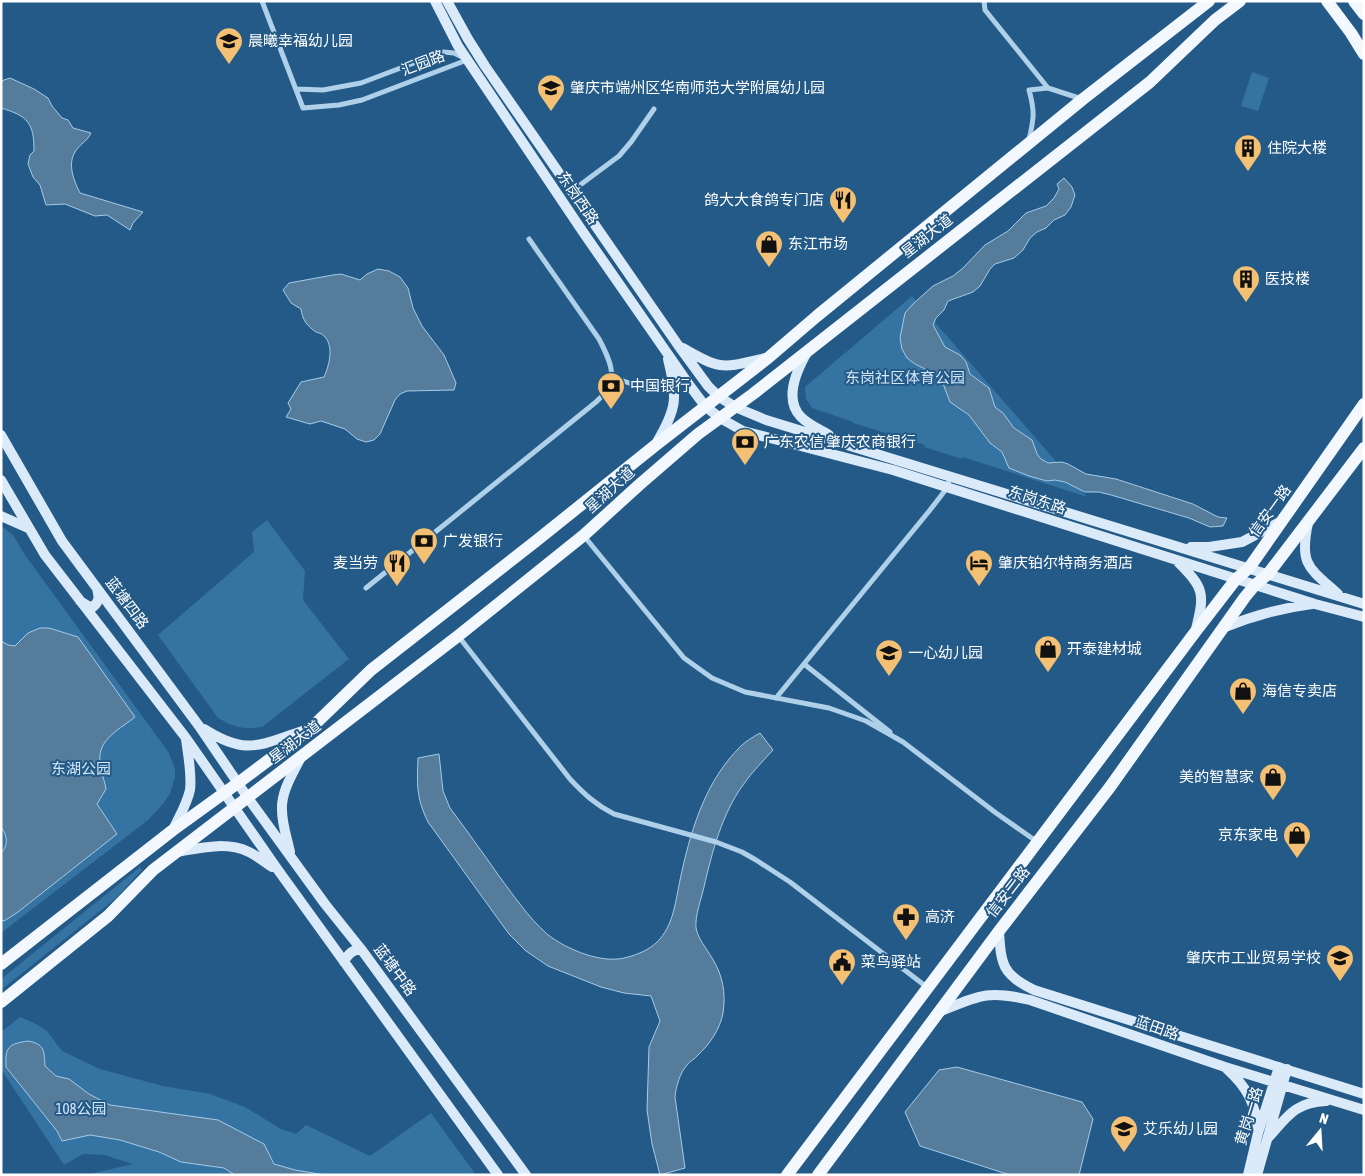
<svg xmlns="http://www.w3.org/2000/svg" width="1365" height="1176" font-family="'Asap Condensed','Noto Sans SC',sans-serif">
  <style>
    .green { fill: #3573a3 }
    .water { fill: #567c9b; stroke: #a3ccea }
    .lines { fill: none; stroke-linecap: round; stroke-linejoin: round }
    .street { stroke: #afd0e9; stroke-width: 5 }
    .secondary { stroke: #daeaf8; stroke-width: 10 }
    .primary { stroke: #f2f8fe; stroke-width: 12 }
    .labels { text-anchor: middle; stroke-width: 4; stroke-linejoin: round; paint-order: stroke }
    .poi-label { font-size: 15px; fill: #fff; stroke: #245a87; text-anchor: start }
    .street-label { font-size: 15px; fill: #fff; stroke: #245a87 }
    .park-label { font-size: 15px; fill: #d3e7f7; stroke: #245a87 }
  </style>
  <rect width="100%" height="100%" fill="#245a87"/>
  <path class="green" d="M1252 72 1269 78 1258 111 1241 106Z
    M912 296 1087 497 963 457 962 459 924 447 925 445 853 423V422L812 408 806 399 805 387Z
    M267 520 305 571 303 600 349 659 262 727C245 730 233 727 218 718L158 635 254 552 252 532Z
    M1 526 13 535 25 555 169 753 175 769V777L170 794 162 805 148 820 1 933Z
    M140 867 142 870 116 898 1 990V979Z
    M20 1017 34 1023 47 1031 62 1051 100 1069 163 1086 210 1094 245 1107 281 1129 296 1134 306 1125 370 1156 431 1113 476 1175H85L133 1164 104 1155 83 1154 64 1165 1 1069V1032Z"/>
  <path class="water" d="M10 78 34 89 48 98 52 106 62 118 68 120 73 128 91 133C87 141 83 142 78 148 66 161 73 179 80 193L143 212 133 223 130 230 107 215 95 216 65 204 46 205 40 185 33 177 28 164 30 155 34 151C34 123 28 116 1 108V81Z
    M1064 178 1072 187 1075 195 1071 207 1065 215 1054 220 1046 228 1037 232 1030 238 1023 250 1014 258 995 264 990 269 980 286 973 292 948 301 944 310 936 318 933 325 945 347 960 355 966 362 970 374 989 388 995 407 1003 413 1014 428 1032 440 1037 454 1041 459 1048 463 1062 462 1068 464 1086 474 1116 479 1193 504 1218 517 1227 518 1223 526 1210 527 1189 518 1111 495 1099 492H1085L1065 482 1055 480 1047 481 1029 476 1009 468 1002 452 990 443 969 415 950 402 942 381 937 375 915 364 907 358 902 349 900 338 905 313 914 303 933 286 953 276 963 268 985 245 1008 231 1026 213 1046 206 1054 198 1059 189 1057 184Z
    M378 269 389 271 400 277 408 288 413 308 422 326 444 355 456 383 454 390 407 391 400 394 395 400 380 434 374 440 366 442 357 439 345 429 321 421 310 424 286 417 291 409 288 403 301 382 324 377C329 366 335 345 323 335 321 333 318 333 316 332 307 326 302 319 301 309L291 303 283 290 289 283 333 275 341 274 360 280 367 274Z
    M40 628H49L78 637 135 717C124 726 105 736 101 750 97 761 104 778 106 789L97 804 117 834 18 912 4 921 1 920V853C9 845 7 835 1 827V641L8 645 15 646 28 633Z
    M760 733 773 750C763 761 752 772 743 785 722 814 712 852 704 887 701 900 695 915 696 928 698 939 707 949 712 958 723 975 726 994 723 1013 720 1029 710 1044 698 1055 695 1059 690 1061 687 1065 680 1073 676 1086 675 1097L685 1168 660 1175 652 1144 647 1110 649 1047 660 1021 651 996 624 993 601 987 548 966 526 951 509 934 428 822C416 797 417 785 418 758L439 754 443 791 450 808C467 831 483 853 499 876 514 896 528 917 547 934 567 950 604 965 628 957 649 951 661 943 670 922 676 907 678 887 682 871 692 826 707 779 741 746 746 741 753 737 760 733Z
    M28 1041C45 1044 44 1051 45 1066L56 1076 69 1079 89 1094 110 1105 218 1120 264 1144 274 1164 295 1170 325 1175H235L224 1168 181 1162 159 1152 120 1140 90 1135 62 1141 57 1131 6 1067C5 1047 8 1044 28 1041Z
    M957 1067 1082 1102 1093 1119 1079 1175H1010L920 1146 905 1112 939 1070Z"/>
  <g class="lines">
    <path class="street" d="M262 1 303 108 339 105 362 100 467 60
      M984 1 985 10 1048 88
      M296 89 323 90 361 83 443 52 454 53 464 58
      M1029 140C1034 118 1035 112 1029 90L1048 88 1082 99
      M572 191 619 156 631 142 654 109
      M612 377 646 389
      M584 536 684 658 712 678 745 692 829 708 866 721 903 742 996 813 1036 841
      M366 588 596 402C620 381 612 364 599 339L529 239
      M459 637 570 779C584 794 596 805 614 814L716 842 742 852 756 860 790 882 928 988
      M804 664 890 732
      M776 698 930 510 947 488 950 477"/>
    <path class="secondary" d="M435 1 458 46 583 232 690 386 705 406 720 418 743 431 893 470 1315 604 1364 617
      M447 1 468 39 485 66 678 345 708 386 718 396 735 407 766 420 1364 604
      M683 348C722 371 722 368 766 358
      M806 354C796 372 784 400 801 417 809 425 819 429 829 435
      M1 435 62 541 199 726 248 798 325 904 361 949 526 1175
      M657 442C678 407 677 397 668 359
      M1 480 45 555 186 738 278 870 498 1175
      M1 516 28 528
      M1308 523C1299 565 1309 568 1338 594
      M1191 547H1209L1242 542 1280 522
      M1178 562C1204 588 1205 593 1196 629
      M80 601 88 606 93 607C100 601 99 597 97 588
      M1223 628C1252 616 1280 608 1312 604
      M204 729C248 757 260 744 306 730
      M173 830C179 817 187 804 190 790 192 774 188 755 186 739
      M177 852C200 848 226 841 249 852 257 856 265 862 272 867
      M290 852C287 838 282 824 282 810 281 792 292 775 300 759
      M999 931C1001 964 1002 975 1034 990L1364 1094
      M344 962C348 954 352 950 361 949
      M941 1011C980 995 988 990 1030 1000L1225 1067 1364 1110
      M1227 1069C1247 1087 1255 1103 1258 1129
      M1268 1138C1287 1117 1295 1102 1326 1101
      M1248 1175 1258 1133 1279 1067
      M1257 1175 1287 1069"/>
    <path class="primary" d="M1327 1 1351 33 1364 54
      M1354 1 1364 14
      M1 964 173 830 238 783 310 729 371 670 536 541 657 444 768 358 817 316 1083 99 1209 1
      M1 1002 108 916 153 870 458 636 584 535 639 485 698 434 753 394 1150 82 1215 20 1240 1
      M787 1175 1196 631 1236 579 1249 568 1364 404
      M818 1175 999 931 1110 787 1245 597 1255 585 1268 574 1364 448"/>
  </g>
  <defs>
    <g id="school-pin" transform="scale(1.4375)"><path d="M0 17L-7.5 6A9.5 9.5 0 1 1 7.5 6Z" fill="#f4c073" stroke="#245a87"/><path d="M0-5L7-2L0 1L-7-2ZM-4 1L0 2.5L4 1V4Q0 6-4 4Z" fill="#111"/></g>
    <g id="building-pin" transform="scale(1.4375)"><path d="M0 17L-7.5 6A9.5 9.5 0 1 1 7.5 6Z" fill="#f4c073" stroke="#245a87"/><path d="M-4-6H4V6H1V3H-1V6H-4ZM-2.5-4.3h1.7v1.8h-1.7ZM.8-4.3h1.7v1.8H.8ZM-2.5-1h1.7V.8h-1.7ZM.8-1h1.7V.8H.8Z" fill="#111"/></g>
    <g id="restaurant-pin" transform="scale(1.4375)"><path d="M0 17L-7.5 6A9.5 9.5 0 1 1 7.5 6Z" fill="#f4c073" stroke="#245a87"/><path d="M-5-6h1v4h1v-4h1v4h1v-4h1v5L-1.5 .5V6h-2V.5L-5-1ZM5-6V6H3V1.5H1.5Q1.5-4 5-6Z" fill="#111"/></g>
    <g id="shop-pin" transform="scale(1.4375)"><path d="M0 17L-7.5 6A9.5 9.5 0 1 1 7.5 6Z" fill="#f4c073" stroke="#245a87"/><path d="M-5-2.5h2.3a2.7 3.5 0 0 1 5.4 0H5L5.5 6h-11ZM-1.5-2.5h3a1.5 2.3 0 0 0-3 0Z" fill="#111"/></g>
    <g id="bank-pin" transform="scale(1.4375)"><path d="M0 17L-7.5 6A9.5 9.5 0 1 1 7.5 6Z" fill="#f4c073" stroke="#245a87"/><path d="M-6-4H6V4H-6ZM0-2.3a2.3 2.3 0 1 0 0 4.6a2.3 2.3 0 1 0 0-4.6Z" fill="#111"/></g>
    <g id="hotel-pin" transform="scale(1.4375)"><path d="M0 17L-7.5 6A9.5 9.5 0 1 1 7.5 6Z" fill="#f4c073" stroke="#245a87"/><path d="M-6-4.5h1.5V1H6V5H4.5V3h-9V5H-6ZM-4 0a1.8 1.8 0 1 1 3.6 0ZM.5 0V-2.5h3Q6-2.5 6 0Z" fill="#111"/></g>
    <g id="pharmacy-pin" transform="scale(1.4375)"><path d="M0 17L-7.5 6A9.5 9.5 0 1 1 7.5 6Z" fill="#f4c073" stroke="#245a87"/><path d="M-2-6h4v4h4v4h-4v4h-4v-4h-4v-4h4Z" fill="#111"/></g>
    <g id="university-pin" transform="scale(1.4375)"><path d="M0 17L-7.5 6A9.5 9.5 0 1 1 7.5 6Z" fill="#f4c073" stroke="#245a87"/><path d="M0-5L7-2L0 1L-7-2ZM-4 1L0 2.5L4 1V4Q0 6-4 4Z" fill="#111"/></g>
    <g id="civic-pin" transform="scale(1.4375)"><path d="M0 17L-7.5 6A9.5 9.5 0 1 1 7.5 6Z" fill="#f4c073" stroke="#245a87"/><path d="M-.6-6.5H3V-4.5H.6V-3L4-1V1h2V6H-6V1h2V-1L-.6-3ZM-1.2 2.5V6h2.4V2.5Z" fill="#111"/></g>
  </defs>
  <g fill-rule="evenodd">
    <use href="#school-pin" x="229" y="41"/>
    <use href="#school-pin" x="551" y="88"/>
    <use href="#building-pin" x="1248" y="148"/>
    <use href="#restaurant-pin" x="843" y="200"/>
    <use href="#shop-pin" x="769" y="244"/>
    <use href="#building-pin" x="1246" y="279"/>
    <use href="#bank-pin" x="611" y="386"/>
    <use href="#bank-pin" x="745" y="442"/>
    <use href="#bank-pin" x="424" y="541"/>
    <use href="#restaurant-pin" x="397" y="563"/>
    <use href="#hotel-pin" x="979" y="563"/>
    <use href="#shop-pin" x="1048" y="649"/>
    <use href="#school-pin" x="889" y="653"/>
    <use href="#shop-pin" x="1243" y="691"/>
    <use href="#shop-pin" x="1273" y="777"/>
    <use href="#shop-pin" x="1297" y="835"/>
    <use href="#pharmacy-pin" x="906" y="917"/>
    <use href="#university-pin" x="1340" y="958"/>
    <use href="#civic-pin" x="842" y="962"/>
    <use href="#school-pin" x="1124" y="1129"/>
  </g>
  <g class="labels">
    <g class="poi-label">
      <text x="248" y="46">晨曦幸福幼儿园</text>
      <text x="570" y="93">肇庆市端州区华南师范大学附属幼儿园</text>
      <text x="1267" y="153">住院大楼</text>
      <text x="824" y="205" text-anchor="end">鸽大大食鸽专门店</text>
      <text x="788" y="249">东江市场</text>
      <text x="1265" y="284">医技楼</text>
      <text x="630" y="391">中国银行</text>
      <text x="764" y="447">广东农信 肇庆农商银行</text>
      <text x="443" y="546">广发银行</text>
      <text x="378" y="568" text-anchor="end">麦当劳</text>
      <text x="998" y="568">肇庆铂尔特商务酒店</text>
      <text x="1067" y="654">开泰建材城</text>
      <text x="908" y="658">一心幼儿园</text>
      <text x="1262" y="696">海信专卖店</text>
      <text x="1254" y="782" text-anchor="end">美的智慧家</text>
      <text x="1278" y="840" text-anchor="end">京东家电</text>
      <text x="925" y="922">高济</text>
      <text x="1321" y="963" text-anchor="end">肇庆市工业贸易学校</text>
      <text x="861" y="967">菜鸟驿站</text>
      <text x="1143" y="1134">艾乐幼儿园</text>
    </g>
    <g class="street-label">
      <text transform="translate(423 63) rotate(-21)" y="5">汇园路</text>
      <text transform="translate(578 198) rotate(56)" y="5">东岗西路</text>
      <text transform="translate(927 236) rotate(-38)" y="5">星湖大道</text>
      <text transform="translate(610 490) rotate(-42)" y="5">星湖大道</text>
      <text transform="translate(1037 500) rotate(18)" y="5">东岗东路</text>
      <text transform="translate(1270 511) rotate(-54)" y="5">信安一路</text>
      <text transform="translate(127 603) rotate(53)" y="5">蓝塘四路</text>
      <text transform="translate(295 742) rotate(-37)" y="5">星湖大道</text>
      <text transform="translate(1008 892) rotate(-52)" y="5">信安二路</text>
      <text transform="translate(395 970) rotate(54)" y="5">蓝塘中路</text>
      <text transform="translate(1157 1028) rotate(19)" y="5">蓝田路</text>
      <text transform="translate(1249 1116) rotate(-73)" y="5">黄岗一路</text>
    </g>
    <g class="park-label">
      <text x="905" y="383">东岗社区体育公园</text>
      <text x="81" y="774">东湖公园</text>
      <text x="81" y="1114">108公园</text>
    </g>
  </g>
  <rect width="1365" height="1176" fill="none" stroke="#ffffff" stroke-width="5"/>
  <g transform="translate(1320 1131) rotate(18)" stroke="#245a87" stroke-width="4" paint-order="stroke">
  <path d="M0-4L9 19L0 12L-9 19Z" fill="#ffffff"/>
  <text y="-8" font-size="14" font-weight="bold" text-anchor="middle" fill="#ffffff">N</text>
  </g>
</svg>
